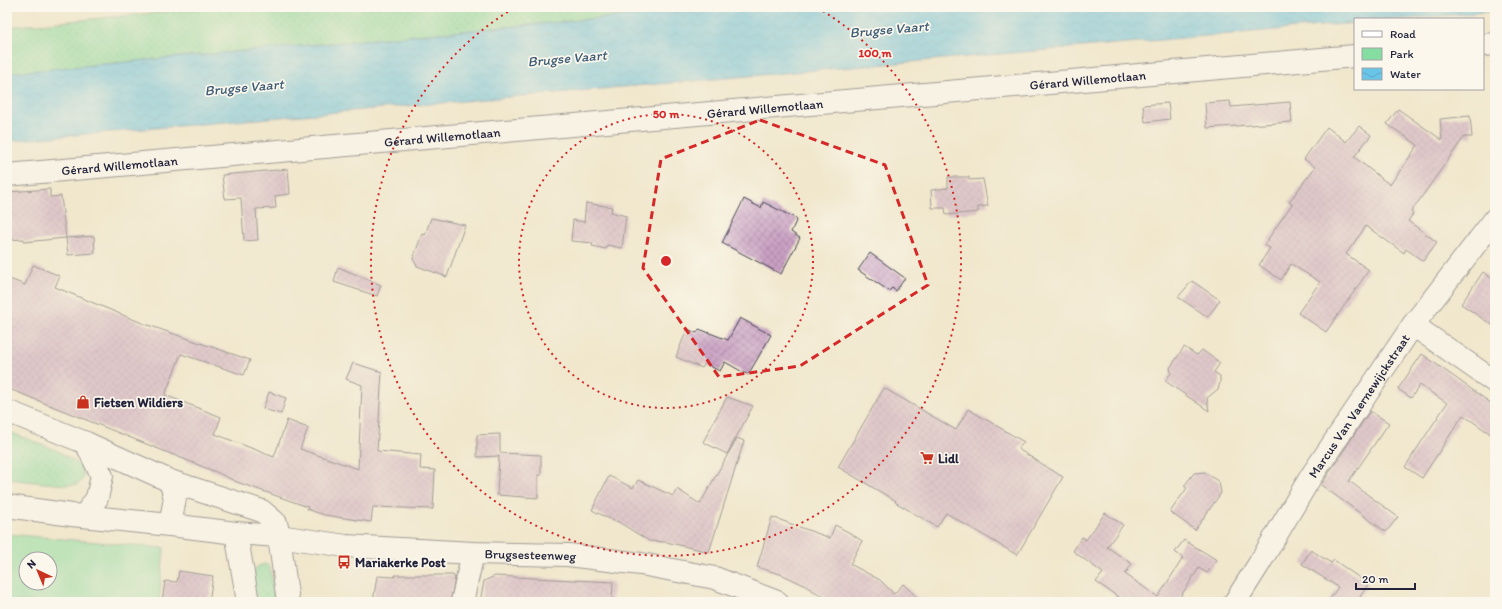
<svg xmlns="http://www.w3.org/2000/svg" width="1502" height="609" font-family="Itim,sans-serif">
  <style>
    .grass { fill: url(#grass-dots); stroke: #54806e }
    .park { fill: #86dda2; stroke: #54806e; fill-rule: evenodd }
    .water { fill: url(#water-waves); stroke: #467491 }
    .building { fill: url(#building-cross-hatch) }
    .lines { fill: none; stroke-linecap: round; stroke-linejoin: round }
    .minor-casing { stroke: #414051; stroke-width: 24 }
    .tertiary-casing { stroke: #414051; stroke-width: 24 }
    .minor { stroke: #fff; stroke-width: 22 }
    .tertiary { stroke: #fff; stroke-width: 22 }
    .marked { fill: none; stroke: #d62828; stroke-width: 3; stroke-dasharray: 8 5; stroke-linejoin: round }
    .ring { fill: none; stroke: #d62828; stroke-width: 2; stroke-dasharray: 2 4 }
    .labels { text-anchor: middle; stroke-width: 3.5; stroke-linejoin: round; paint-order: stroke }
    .street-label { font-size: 13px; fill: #22223b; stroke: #fbf7ec }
    .poi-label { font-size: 13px; font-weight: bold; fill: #22223b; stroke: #fbf7ec; text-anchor: start }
    .water-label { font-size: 14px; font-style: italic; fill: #3b5b77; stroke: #fbf7ec }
    .centre { fill: #d62828; stroke: #fbf7ec; stroke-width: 2 }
    .ring-label { font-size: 12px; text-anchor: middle; font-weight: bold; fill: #d62828; stroke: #fbf7ec; stroke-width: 3.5; stroke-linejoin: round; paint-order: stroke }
  </style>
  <defs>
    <pattern id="grass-dots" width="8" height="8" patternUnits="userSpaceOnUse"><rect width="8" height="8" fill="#86dda2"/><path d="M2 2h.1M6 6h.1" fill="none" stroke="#73bd8c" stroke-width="1.8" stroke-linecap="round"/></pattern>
    <pattern id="water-waves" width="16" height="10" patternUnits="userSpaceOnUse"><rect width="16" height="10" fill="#69c5e7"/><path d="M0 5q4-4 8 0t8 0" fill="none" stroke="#5ba9c7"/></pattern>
    <pattern id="building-cross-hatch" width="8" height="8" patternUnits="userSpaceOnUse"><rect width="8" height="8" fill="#caa1c4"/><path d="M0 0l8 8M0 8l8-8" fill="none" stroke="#a483a0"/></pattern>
  </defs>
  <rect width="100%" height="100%" fill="#fbf7ec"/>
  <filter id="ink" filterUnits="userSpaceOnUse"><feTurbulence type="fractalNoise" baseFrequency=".025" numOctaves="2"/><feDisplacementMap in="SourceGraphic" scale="8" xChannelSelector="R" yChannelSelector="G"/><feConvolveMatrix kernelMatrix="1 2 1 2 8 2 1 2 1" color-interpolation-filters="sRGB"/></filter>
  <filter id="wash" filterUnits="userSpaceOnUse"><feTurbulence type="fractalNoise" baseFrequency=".012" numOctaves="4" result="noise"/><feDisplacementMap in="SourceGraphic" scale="16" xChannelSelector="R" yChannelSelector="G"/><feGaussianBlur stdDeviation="0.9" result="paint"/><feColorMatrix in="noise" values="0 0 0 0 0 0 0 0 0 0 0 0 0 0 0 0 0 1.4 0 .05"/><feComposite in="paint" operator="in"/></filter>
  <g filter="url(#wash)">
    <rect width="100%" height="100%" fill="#f1e7cd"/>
    <path class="grass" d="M218 7H722L7 73V27Z
      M7 431 58 451 81 466 84 476C83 479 81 482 78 484 69 487 20 480 7 479Z
      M265 564 270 567 275 602H256L252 572 258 566Z"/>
    <path class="park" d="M7 534 164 548 159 602H7ZM26 559H50V583H26Z"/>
    <path class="water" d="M722 7H1495V11L1406 19H1355V23L7 141V73Z"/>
    <g id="blocks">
      <path class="building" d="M1230 101 1231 107 1290 102 1292 122 1207 128 1205 103Z
        M1168 103 1170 119 1145 122 1143 105Z
        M1398 109 1442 140 1440 119 1470 116 1472 137H1464L1411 212 1413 214 1408 221 1437 242 1423 261 1406 249 1404 253 1366 226 1346 254 1369 270 1326 332 1298 313 1320 282 1291 264 1281 280 1259 265 1270 248 1264 245 1292 204 1289 202 1315 167 1304 159 1327 127 1346 142 1359 126 1371 135 1354 157 1390 185 1418 145 1387 124Z
        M288 169 290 194 275 196 276 208 256 209 258 240 244 241 241 198 225 199 222 175Z
        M948 177H969V180L983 179 988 206 978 207V212L946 215 945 208H932L931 190 948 188Z
        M50 189V197L61 196 66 238 24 242V239L7 240V192Z
        M744 199 761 208 763 202 797 219 791 232 800 238 781 274 722 243Z
        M586 203 612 207 611 212 626 216 622 248 607 245 606 249 592 246 593 243 571 241 573 220 584 222Z
        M431 218 465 225 447 277 417 266 413 259 422 234 425 235Z
        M94 236 95 253 68 255 66 238Z
        M870 253 905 278 896 291 892 288 889 291 858 270Z
        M33 265 60 276 55 287 142 323 250 360 244 375 181 354 165 395 221 417 215 434 274 457 287 420 308 428 300 449 358 469 362 385 346 379 353 363 382 372 377 451 421 455 420 469 435 470 433 509 373 507 371 522 324 515 307 509 308 507 237 482 216 472 7 388V278L25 285Z
        M338 267 381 285 377 296 334 282Z
        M1483 272 1495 281V327L1461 304Z
        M1192 281 1220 300 1208 317 1178 297Z
        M740 318 771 335 748 375 725 362 720 371 705 364 702 368 676 357 687 329 697 333 699 329 728 340Z
        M1184 347 1197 355 1202 350 1220 363 1214 372 1220 376V383L1218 389 1207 398 1209 411 1165 381 1171 373 1170 368Z
        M1422 354 1495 406V437L1463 415 1422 478 1405 467 1447 403 1420 385 1411 398 1398 389Z
        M884 388 956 430 968 409 1024 442 1018 449 1063 477 1017 555 946 513 937 527 895 502 896 501 838 467Z
        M269 392 286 398 281 414 263 409Z
        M727 397 753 406 727 454 703 442Z
        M1370 411 1389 423 1349 481 1398 517 1386 532 1321 485Z
        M500 434V453L541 455V475H538V498L497 495 499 456 477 457V435Z
        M737 438 744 441 709 552 666 542 649 541 617 521 616 522 592 510 609 476 633 488 638 480 673 496 677 489 700 504Z
        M1205 472 1219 482 1221 493 1195 530 1170 512 1187 488 1184 486 1194 473Z
        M1105 513 1123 525 1107 547 1132 564 1125 574 1158 597 1183 558 1175 552 1184 540 1217 560 1207 573 1199 568 1177 602H1126L1096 582 1103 573 1073 551 1082 537 1086 540Z
        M772 517 830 538 835 525 850 533 862 541 850 564 880 580 894 594 903 584 922 602H832L802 584 783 575 757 567Z
        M1311 550 1331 563 1334 560 1368 584 1357 602H1328L1338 587 1302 564Z
        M179 571 213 576 209 602H162L165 581 177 582Z
        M395 575H453L455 578 450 602H373L377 576 395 577Z
        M495 576 613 582 612 602H480L484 581Z"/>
    </g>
  </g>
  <g filter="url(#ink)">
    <use href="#blocks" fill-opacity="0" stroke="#414051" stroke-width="1"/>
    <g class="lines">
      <g class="minor-casing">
        <g id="minor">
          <path d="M1483 45 1495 44"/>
          <path id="s1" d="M7 175 1355 56"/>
          <path d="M1413 325 1495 382"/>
          <path d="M7 411 86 443 170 481 262 511 276 523 279 536"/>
          <path d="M170 481 175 498 170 525"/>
          <path d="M84 516 97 498 102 476 86 443"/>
          <path d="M462 602 473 553"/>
          <path id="s2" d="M1235 602 1259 564 1310 478 1413 325 1495 219"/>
        </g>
      </g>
      <g class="tertiary-casing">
        <g id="tertiary">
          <path id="s3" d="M7 506 72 515 170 525 236 533 279 536 346 546 473 553 568 555 641 564 715 578 777 602"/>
          <path d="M236 533 248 602"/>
          <path d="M279 536 288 602"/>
        </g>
      </g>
      <use href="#minor" class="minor"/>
      <use href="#tertiary" class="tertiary"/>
    </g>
  </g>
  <path d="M0 0H1502V609H0ZM760 120 885 165 928 285 800 366 719 377 643 268 661 159Z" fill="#f1e7cd" fill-opacity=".55" fill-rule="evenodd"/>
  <path class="marked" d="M760 120 885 165 928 285 800 366 719 377 643 268 661 159Z"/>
  <g class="ring">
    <circle cx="666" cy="261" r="147"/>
    <path d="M818 8A295 295 0 1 1 514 8"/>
  </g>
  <defs>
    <g id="shop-bare" transform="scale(1.08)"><path d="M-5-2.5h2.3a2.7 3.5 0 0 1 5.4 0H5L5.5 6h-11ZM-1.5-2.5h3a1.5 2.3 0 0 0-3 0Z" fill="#c8321e" stroke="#fbf7ec" stroke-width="2.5" paint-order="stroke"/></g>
    <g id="supermarket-bare" transform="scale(1.08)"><path d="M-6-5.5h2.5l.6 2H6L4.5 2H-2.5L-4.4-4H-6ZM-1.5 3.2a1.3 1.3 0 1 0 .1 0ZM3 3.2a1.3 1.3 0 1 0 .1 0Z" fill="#c8321e" stroke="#fbf7ec" stroke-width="2.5" paint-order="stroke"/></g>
    <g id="bus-bare" transform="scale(1.08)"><path d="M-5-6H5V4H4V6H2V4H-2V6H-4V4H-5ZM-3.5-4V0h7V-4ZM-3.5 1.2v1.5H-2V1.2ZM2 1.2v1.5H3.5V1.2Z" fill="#c8321e" stroke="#fbf7ec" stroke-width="2.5" paint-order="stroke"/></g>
  </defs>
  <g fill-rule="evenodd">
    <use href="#shop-bare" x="83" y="402"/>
    <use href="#supermarket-bare" x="927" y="458"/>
    <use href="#bus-bare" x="344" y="562"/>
  </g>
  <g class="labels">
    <g class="street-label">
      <text dy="5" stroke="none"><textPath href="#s1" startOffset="1085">Gérard Willemotlaan</textPath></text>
      <text dy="5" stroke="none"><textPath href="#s1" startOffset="761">Gérard Willemotlaan</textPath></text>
      <text dy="5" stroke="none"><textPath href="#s1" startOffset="437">Gérard Willemotlaan</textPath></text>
      <text dy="5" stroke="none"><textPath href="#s1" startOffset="113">Gérard Willemotlaan</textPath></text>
      <text dy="5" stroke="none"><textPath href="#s2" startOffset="232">Marcus Van Vaernewijckstraat</textPath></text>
      <text dy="5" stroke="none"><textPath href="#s3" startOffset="526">Brugsesteenweg</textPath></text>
    </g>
    <g class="poi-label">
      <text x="94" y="407">Fietsen Wildiers</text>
      <text x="938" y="463">Lidl</text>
      <text x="355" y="567">Mariakerke Post</text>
    </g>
    <g class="water-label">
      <text transform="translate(889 29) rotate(-5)" y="5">Brugse Vaart</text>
      <text transform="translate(567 58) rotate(-5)" y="5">Brugse Vaart</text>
      <text transform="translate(244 87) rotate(-5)" y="5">Brugse Vaart</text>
    </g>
  </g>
  <circle cx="666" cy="261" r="6" class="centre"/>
  <g class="ring-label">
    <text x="875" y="57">100 m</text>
    <text x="666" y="118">50 m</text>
  </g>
  <rect width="1502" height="609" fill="none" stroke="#fbf7ec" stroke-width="24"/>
  <rect x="1354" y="18" width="130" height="72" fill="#fbf7ec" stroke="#a4a2a5"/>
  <rect x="1362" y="31" width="20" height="6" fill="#ffffff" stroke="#a4a2a5"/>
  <text x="1390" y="38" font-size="12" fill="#22223b">Road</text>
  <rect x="1362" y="48" width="20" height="12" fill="#86dda2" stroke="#a4a2a5"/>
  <text x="1390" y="58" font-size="12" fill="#22223b">Park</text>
  <rect x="1362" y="68" width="20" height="12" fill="url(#water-waves)" stroke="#a4a2a5"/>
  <text x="1390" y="78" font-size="12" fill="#22223b">Water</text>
  <g transform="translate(38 571) rotate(316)"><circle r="19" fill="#fbf7ec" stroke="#a4a2a5"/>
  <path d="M0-3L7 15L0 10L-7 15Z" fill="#c8321e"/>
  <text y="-6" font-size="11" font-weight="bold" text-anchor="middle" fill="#22223b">N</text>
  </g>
  <path d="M1356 583v6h59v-6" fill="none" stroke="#22223b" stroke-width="2"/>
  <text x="1362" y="583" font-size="12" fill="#22223b" stroke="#fbf7ec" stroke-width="3" paint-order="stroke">20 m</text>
</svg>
